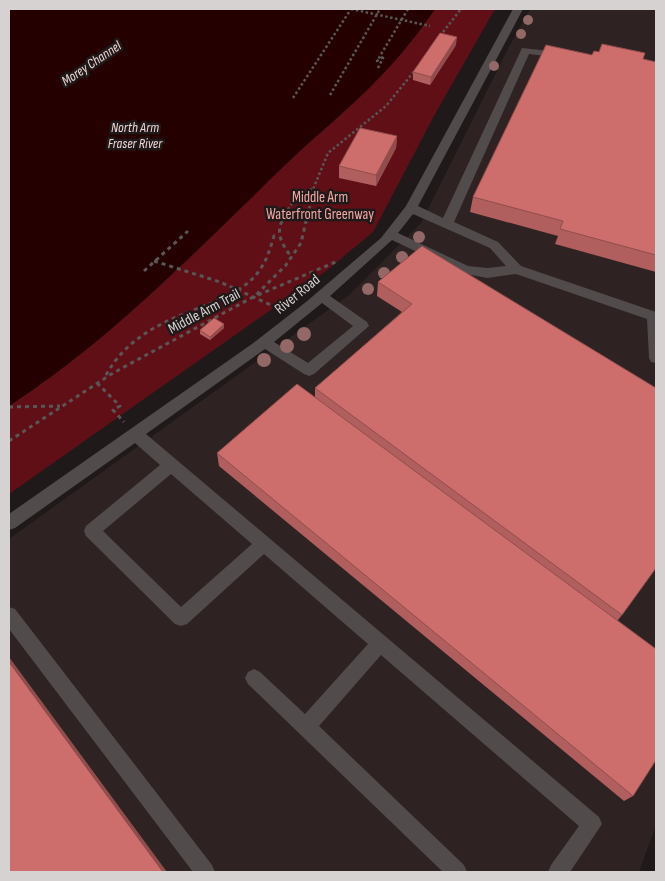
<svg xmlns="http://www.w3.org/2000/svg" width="665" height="881" font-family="'Sofia Sans Condensed',sans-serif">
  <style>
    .built { fill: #2e2322 }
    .green { fill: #610f17 }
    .water { fill: #240001 }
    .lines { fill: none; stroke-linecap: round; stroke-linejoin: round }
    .path-far1 { stroke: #5b5656; stroke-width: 2.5; stroke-dasharray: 2.5 2.5; stroke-linecap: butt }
    .path { stroke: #5b5656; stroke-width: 3; stroke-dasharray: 4 4; stroke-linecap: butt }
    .minor { fill: #524b4b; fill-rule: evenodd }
    .tree { fill: #946866 }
    .wall { fill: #b05f5e }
    .shaded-wall { fill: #904d4c }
    .building { fill: #cd6e6d; stroke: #904d4c }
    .labels { text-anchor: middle; stroke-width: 5; stroke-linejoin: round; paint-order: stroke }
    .far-water-label { font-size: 14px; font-style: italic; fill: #f2d7d5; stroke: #1f1a19 }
    .park-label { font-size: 15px; fill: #f3a7a5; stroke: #1f1a19 }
    .street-label { font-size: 15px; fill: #d6d2d2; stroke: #1f1a19 }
  </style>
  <rect width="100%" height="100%" fill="#1f1a19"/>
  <path class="built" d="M530 9H656V825L639 872H9V539L349 295 421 223 509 47Z"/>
  <path class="green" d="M435 9H495L435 114 373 232 326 271 9 494V406C112 339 198 249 286 164 315 136 347 111 375 82 398 59 417 35 435 9Z"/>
  <path class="water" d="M9 9H435C417 35 398 59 375 82 347 111 315 136 286 164 198 249 112 339 9 406Z"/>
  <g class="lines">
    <path class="path-far1" d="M351 9 430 26
      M440 36 461 9
      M378 68 384 56 377 61 408 9
      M330 95 380 9
      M293 98 351 9
      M281 223C291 204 294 195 314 188
      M306 223 314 187 328 153 386 106 416 69"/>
    <path class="path" d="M282 221C275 235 284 246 291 257
      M154 261 220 282 282 310
      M144 271 188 231
      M258 295 338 261
      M106 375C128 336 164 321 204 306 224 298 246 289 259 271 267 260 270 249 274 236L279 235
      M97 383 120 406 113 410 124 422
      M9 407 60 406
      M9 441 113 373 255 296 286 265 301 243 306 221"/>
    <path class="minor" d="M513 9H523L418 206 443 218 522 48 567 53 568 55 563 58 529 54 454 222 498 242 521 266 656 312V363L651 362 649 358 647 319 516 274 487 278 461 273 392 240 330 296 367 322 369 326 314 374 309 376 304 374 265 349 146 434 599 817 602 824 570 872H548L551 865 579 826 381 655 319 726 464 865 467 872H443L248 684 245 678 248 672 254 669 260 672 305 714 368 644 264 554 187 624 181 626 175 624 86 536 84 531 86 526 160 465 135 443 15 528 9 530V514L252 344 306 302 381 238 406 206ZM413 214 490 248 506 266 487 268 468 266 398 233ZM322 303 353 326 308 363 274 342ZM171 474 252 544 181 607 103 531Z
      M9 607 15 609 212 865 215 872H193L9 629Z"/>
  </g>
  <g class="tree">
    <circle cx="528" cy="20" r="5"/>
    <circle cx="521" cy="34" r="5"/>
    <circle cx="494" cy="66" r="5"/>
    <circle cx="419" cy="237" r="6"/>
    <circle cx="402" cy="257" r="6"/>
    <circle cx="384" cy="273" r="6"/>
    <circle cx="368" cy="289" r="6"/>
    <circle cx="304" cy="334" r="7"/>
    <circle cx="287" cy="346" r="7"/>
    <circle cx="264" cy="360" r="7"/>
  </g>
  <path class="wall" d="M456 45 430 85 413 80V72Z
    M643 59 656 62V272L555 244 558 236 470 212 473 197Z
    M397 136 396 148 376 186 339 178V166Z
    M422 246 622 615 618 620 633 796 624 801 219 466 217 453 315 398V388L402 312 377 296 378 282Z
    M224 324V328L210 340 200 334V330Z"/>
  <path class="shaded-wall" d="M457 37 456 45 430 85 431 77Z
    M397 136 396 148 376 186V175Z
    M224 324V328L210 340V337Z
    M9 657 167 872H163L9 662Z"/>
  <path class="building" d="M440 33 457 37 431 77 413 72Z
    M602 44 645 53 643 59 656 62V255L560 229 563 221 473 197 546 45 592 55 594 51 599 52Z
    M360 128 397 136 376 175 339 166Z
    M422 246 656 388V568L622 615 315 388 412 304 378 282Z
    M214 318 224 324 210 337 200 330Z
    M297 384 656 649V760L633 796 217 453Z
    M9 662 163 872H9Z"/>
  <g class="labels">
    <g class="far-water-label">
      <text transform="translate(91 63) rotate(-34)" y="5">Morey Channel</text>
      <text x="135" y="132">North Arm<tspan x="135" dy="16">Fraser River</tspan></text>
    </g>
    <g class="park-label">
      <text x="320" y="202">Middle Arm<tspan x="320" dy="17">Waterfront Greenway</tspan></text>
    </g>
    <g class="street-label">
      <text transform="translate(297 294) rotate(-39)" y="5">River Road</text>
      <text transform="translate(204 311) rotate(-28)" y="5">Middle Arm Trail</text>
    </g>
  </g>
  <rect width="665" height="881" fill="none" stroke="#d6d2d2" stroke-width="20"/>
</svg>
